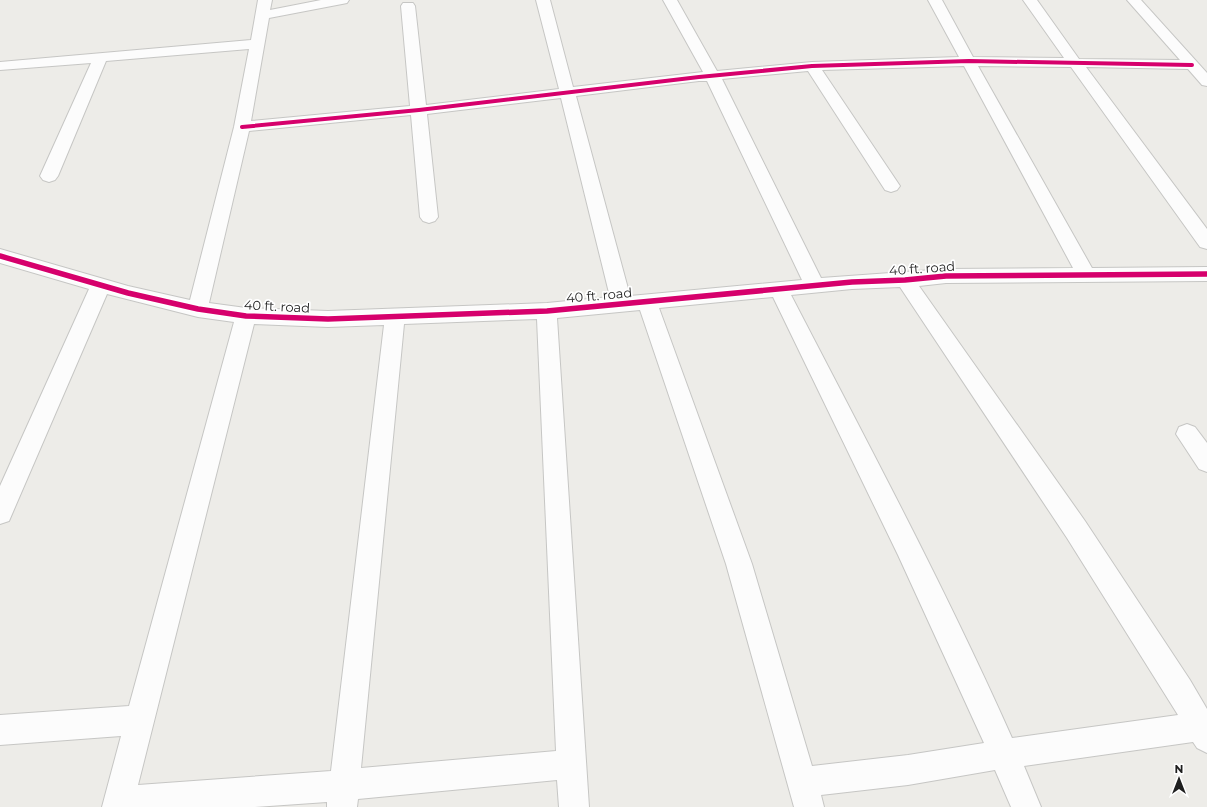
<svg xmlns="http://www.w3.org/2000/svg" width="1207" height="807" font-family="Montserrat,sans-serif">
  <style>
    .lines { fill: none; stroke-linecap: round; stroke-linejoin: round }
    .minor-casing { stroke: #c6c6c4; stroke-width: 2 }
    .minor { fill: #fcfcfc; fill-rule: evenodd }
    .cycleway-far1-casing { stroke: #fff; stroke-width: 5.5 }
    .cycleway-casing { stroke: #fff; stroke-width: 8 }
    .cycleway-far1 { stroke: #d6006c; stroke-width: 4 }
    .cycleway { stroke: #d6006c; stroke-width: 5.5 }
    .labels { text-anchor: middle; stroke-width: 3.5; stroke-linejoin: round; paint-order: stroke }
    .street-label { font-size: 13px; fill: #1f1f1f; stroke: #fff }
  </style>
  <rect width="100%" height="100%" fill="#edece8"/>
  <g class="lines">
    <g class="minor-casing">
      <path id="minor" d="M258 0H272L270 10 321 0H349L347 3 342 4 269 18 251 121 410 106 401 6 403 3H413L415 6 426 105 559 89 536 0H550L573 87 703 72 663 0H677L717 71 812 62 959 57 928 0H942L973 57 1064 58 1023 0H1037L1079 59 1180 60 1127 0H1141L1207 73V86L1202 85 1188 69 1086 67 1207 229V249L1200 247 1071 67 978 66 1092 268 1207 267V281L946 283 919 286 1085 521 1190 680 1207 709V753L1197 748 1193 742 1024 766 1041 807H1011L995 770 908 785 821 795 824 807H794L726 564 640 310 557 318 589 807H559L557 780 358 799 357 807H327V802L255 807H102L121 736 0 745V715L129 706 234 322 198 317 107 294 9 521 0 524V486L89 289 0 263V249L128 286 190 300 234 127 249 49 106 61 58 176 55 180 49 182 43 180 40 176 91 63 0 70V62L251 40ZM964 66 1073 268 946 269 821 278 722 79 808 71 885 190 891 192 897 190 900 186 822 70ZM699 81H707L802 280 630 296 576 96ZM561 98 610 297 547 303 328 311 246 308 209 303 249 131 411 115 420 217 423 221 429 223 435 221 438 217 427 114ZM900 287 1067 538 1178 715 1012 738C945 587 867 442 791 295L852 289ZM773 297 898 555 984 743 908 755 812 766 752 564 659 308ZM537 319 556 751 361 768 404 324ZM254 324 328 327 384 325 331 771 138 785Z
        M1187 424 1195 427 1207 443V472L1199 469 1176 434 1179 427Z"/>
    </g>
    <use href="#minor" class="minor"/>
    <g class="cycleway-far1-casing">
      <path id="cycleway-far1" d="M242 127 419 110 699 77 812 66 969 61 1192 65"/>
    </g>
    <g class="cycleway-casing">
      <path id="cycleway" d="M0 256 128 293 198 309 246 316 328 319 547 311 852 282 905 280 946 276 1207 274"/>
    </g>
    <use href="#cycleway-far1" class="cycleway-far1"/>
    <use href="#cycleway" class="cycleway"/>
  </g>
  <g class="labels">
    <g class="street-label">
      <text transform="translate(922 268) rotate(-4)" y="5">40 ft. road</text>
      <text transform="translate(599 295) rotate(-5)" y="5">40 ft. road</text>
      <text transform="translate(277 306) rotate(3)" y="5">40 ft. road</text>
    </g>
  </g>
  <g transform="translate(1179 779)" stroke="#ffffff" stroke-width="3" paint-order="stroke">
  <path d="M0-3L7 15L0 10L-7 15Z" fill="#1f1f1f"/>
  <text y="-6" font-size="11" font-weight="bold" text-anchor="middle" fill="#1f1f1f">N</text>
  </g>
</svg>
